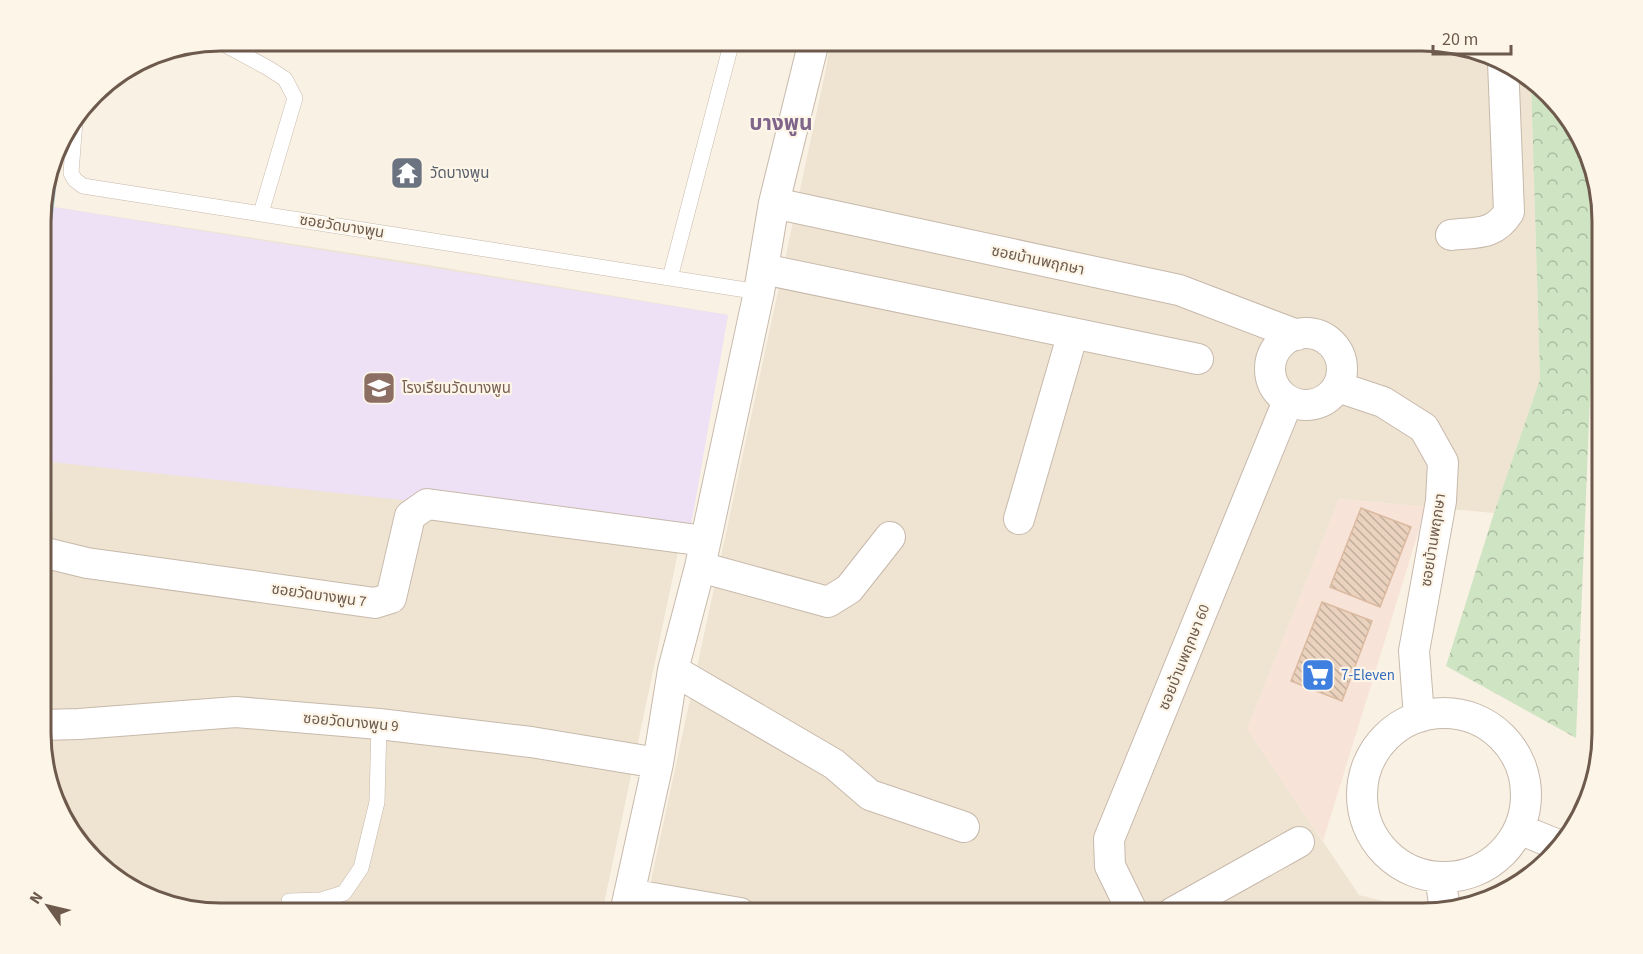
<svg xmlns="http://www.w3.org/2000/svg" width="1643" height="954" font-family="'Source Sans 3','Noto Sans Thai',sans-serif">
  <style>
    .residential { fill: #efe3d2 }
    .commercial { fill: #f8e3d8 }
    .education { fill: #eee0f5 }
    .forest { fill: url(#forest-crowns) }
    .water { fill: url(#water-ripples); stroke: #a2c6cf; stroke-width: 1.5 }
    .building { fill: url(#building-back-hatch); stroke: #dbbaa0; stroke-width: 1.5 }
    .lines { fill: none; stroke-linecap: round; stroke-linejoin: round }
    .lane-casing { stroke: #c7b9ab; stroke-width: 16 }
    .street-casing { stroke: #c7b9ab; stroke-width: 32 }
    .lane { stroke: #fff; stroke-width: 15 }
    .street { stroke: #fff; stroke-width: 30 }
    .labels { text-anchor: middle; stroke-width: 4.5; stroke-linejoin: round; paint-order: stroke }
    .worship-label { font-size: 15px; fill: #5b616d; stroke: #fcf5e8; text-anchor: start }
    .street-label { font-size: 15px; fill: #6d5a4c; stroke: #fcf5e8 }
    .education-label { font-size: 15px; fill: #785e54; stroke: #fcf5e8; text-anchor: start }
    .shop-label { font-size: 15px; fill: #366cbe; stroke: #fcf5e8; text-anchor: start }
    .district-label { font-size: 21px; font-weight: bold; fill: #7f658a; stroke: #fcf5e8 }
    .rim { fill: none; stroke: #6d5a4c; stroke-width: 3 }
  </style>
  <defs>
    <pattern id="forest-crowns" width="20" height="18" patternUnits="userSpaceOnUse" patternTransform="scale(1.5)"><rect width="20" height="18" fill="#cfe4c3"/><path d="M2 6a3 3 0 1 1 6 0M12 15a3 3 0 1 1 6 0" fill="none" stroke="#acbca1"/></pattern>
    <pattern id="water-ripples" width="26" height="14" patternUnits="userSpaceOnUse" patternTransform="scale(1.5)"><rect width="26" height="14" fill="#bad8df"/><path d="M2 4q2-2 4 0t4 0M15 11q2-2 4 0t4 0" fill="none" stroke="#9bb2b7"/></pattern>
    <pattern id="building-back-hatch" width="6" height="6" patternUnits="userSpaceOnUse" patternTransform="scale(1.5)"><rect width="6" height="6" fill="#ead2be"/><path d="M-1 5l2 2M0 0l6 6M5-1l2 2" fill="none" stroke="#c2ad9d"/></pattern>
  </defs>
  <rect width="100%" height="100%" fill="#f9f1e3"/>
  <path class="residential" d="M830 41H1422L1512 65 1531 82 1540 379 1494 513 1339 499 1247 729 1359 895 1431 913H644L826 69Z
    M53 207 410 262 728 315 602 913H221L131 889 71 833 42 756V303Z"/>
  <path class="commercial" d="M1339 499 1426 507 1323 841 1247 729Z"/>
  <path class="education" d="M53 207 728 315 690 531 42 461V303Z"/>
  <path class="forest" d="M1531 82 1572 121 1602 209V324L1593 326 1576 738 1446 666 1494 513 1540 379Z"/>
  <path class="water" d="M61 139 42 303V198Z"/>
  <path class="building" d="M1361 508 1411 527 1380 607 1330 587Z
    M1322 602 1372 621 1342 701 1291 681Z"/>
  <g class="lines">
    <g class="lane-casing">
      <path id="lane" d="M218 41 268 68 285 79 295 98 261 213
        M75 121 71 173 75 180 83 186 759 292
        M670 278 732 41
        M289 901 321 900 344 893 361 868 377 802 379 724"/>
    </g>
    <g class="street-casing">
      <path id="street" d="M774 203 1179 290 1297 335
        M1451 235C1476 232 1494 236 1509 212L1503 62
        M763 269 1198 359
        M1270 369a36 36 0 1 1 72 0a36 36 0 1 1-72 0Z
        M1338 387 1383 402 1424 428 1443 462 1441 501 1414 651 1419 717
        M1019 519 1073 333
        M42 552 87 563 375 603 391 598 410 516 427 504 705 541
        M700 567 828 602 849 589 890 537
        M673 670 834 764 870 795 964 827
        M1362 795a82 82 0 1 1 164 0a82 82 0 1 1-164 0Z
        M42 725 79 724 236 712 379 724 531 742 658 763
        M1519 829 1558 845
        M1440 877 1445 909
        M629 894 740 913
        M625 913 658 763 673 670 700 567 759 292 774 203 814 41
        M1133 913 1110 866 1109 839 1288 401
        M1172 913 1299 842"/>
    </g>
    <use href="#lane" class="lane"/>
    <use href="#street" class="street"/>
  </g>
  <defs>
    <g id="temple-square" transform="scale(1.725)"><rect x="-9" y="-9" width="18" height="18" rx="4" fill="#6b7280" stroke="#fcf5e8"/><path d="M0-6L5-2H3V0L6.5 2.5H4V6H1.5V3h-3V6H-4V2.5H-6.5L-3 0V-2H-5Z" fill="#fff"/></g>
    <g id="school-square" transform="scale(1.725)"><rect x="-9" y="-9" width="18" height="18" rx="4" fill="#8d6e63" stroke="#fcf5e8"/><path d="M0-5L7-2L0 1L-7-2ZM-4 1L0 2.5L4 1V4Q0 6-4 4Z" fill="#fff"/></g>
    <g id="supermarket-square" transform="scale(1.725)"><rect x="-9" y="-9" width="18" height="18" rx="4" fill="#3f7fe0" stroke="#fcf5e8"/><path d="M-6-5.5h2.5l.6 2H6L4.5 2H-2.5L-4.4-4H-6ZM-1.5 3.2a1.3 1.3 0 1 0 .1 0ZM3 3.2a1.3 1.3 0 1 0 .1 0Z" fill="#fff"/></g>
  </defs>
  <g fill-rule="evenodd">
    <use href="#temple-square" x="407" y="173"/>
    <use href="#school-square" x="379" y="388"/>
    <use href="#supermarket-square" x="1318" y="675"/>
  </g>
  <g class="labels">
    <g class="worship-label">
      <text x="430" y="178">วัดบางพูน</text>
    </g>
    <g class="street-label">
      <text transform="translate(342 226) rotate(9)" y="5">ซอยวัดบางพูน</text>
      <text transform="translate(1038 260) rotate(12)" y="5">ซอยบ้านพฤกษา</text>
      <text transform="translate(1433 540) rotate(-81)" y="5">ซอยบ้านพฤกษา</text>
      <text transform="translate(319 595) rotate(8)" y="5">ซอยวัดบางพูน 7</text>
      <text transform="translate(1184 657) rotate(-68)" y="5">ซอยบ้านพฤกษา 60</text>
      <text transform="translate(351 722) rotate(5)" y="5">ซอยวัดบางพูน 9</text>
    </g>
    <g class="education-label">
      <text x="402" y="393">โรงเรียนวัดบางพูน</text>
    </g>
    <g class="shop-label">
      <text x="1341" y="680">7-Eleven</text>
    </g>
    <g class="district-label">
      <text x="781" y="130">บางพูน</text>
    </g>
  </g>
  <path d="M0 0H1643V954H0ZM221 51H1422A170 170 0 0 1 1592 221V733A170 170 0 0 1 1422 903H221A170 170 0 0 1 51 733V221A170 170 0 0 1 221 51Z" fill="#fcf5e8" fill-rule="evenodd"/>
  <path class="rim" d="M221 51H1422A170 170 0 0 1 1592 221V733A170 170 0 0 1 1422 903H221A170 170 0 0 1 51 733V221A170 170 0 0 1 221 51Z"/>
  <g transform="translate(48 906) rotate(304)" stroke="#fcf5e8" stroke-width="4.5" paint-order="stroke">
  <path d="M0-4.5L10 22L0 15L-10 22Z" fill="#6d5a4c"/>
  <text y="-9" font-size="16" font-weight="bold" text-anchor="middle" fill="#6d5a4c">N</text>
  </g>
  <path d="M1433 45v9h78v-9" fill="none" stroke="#6d5a4c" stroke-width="3"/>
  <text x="1442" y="45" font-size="18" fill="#6d5a4c" stroke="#fcf5e8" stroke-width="4.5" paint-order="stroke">20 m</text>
</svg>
